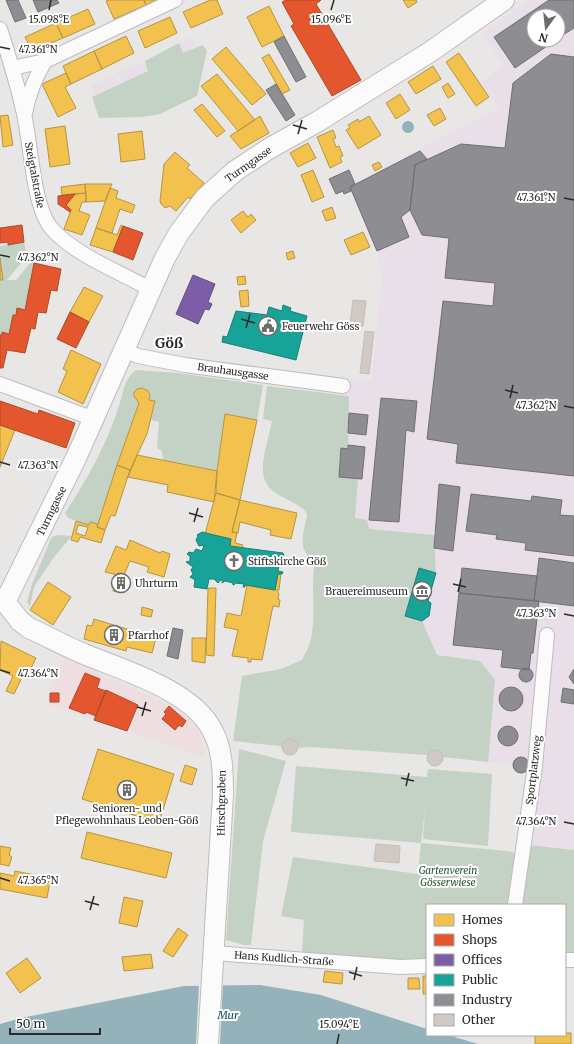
<svg xmlns="http://www.w3.org/2000/svg" width="574" height="1044" font-family="Merriweather,serif">
  <style>
    .commercial { fill: #eedee0 }
    .industrial { fill: #e8dfe9; fill-rule: evenodd }
    .green { fill: #c4d1c5 }
    .water { fill: #94b2ba }
    .pier { fill: #e9e7e5 }
    .homes { fill: #f2c14e; stroke: #b69443; fill-rule: evenodd }
    .shops { fill: #e4572e; stroke: #ac4a2c }
    .offices { fill: #7b5ea7; stroke: #634e81 }
    .public { fill: #17a398; stroke: #1d7f77 }
    .industry { fill: #8d8d92; stroke: #706f72 }
    .building { fill: #d1c9c4; stroke: #c0bfbd }
    .lines { fill: none; stroke-linecap: round; stroke-linejoin: round }
    .minor-casing { stroke: #bdbcbb; stroke-width: 16 }
    .secondary-casing { stroke: #bdbcbb; stroke-width: 22 }
    .minor { stroke: #fcfbfb; stroke-width: 14 }
    .secondary { stroke: #fcfbfb; stroke-width: 20 }
    .ticks { fill: none; stroke: #2b2a29; stroke-width: 1.5 }
    .labels { text-anchor: middle; stroke-width: 4; stroke-linejoin: round; paint-order: stroke }
    .street-label { font-size: 10px; fill: #2b2a29; stroke: #fff }
    .poi-label { font-size: 10px; fill: #2b2a29; stroke: #fff; text-anchor: start }
    .park-label { font-size: 10px; font-style: italic; fill: #235633; stroke: #fff }
    .water-label { font-size: 11px; font-style: italic; fill: #0c4d5b; stroke: #fff }
    .district-label { font-size: 14px; font-weight: bold; fill: #2b2a29; stroke: #fff }
    .ticks-label { font-size: 10px; text-anchor: middle; fill: #2b2a29; stroke: #fff; stroke-width: 4; stroke-linejoin: round; paint-order: stroke }
  </style>
  <rect width="100%" height="100%" fill="#e9e7e5"/>
  <path class="commercial" d="M64 658 175 707 197 728 204 747V757L48 704 50 687Z"/>
  <path class="industrial" d="M528 0H574V850L528 845 538 766 488 762 495 680 480 661 437 655 422 621 429 616 431 603 428 601 436 573 434 535 369 529 355 518 339 477 341 448 348 445 349 396 342 395 344 378 371 381 382 276 377 251 350 187 378 174 380 169 499 109 481 82 504 65 482 33ZM534 16H558V40H534Z
    M192 37 197 46 183 53 179 43Z
    M145 61 149 71 121 83 117 73Z
    M115 75 119 84 96 94 91 85Z"/>
  <path class="green" d="M179 43 183 53 202 45 207 50 197 96 160 114 141 117 99 118 92 97 148 71 145 61Z
    M24 242 27 256 7 280H16L31 262 34 263 25 310 16 315H13L9 334 3 332 2 335H0V246Z
    M136 370 177 373 263 385 257 420 225 415 217 471 164 461 161 450 157 448 159 422 151 420 155 401 149 400 150 395 145 389H137L134 396 139 403 98 524 90 522 89 525 68 518 65 513C87 480 107 444 119 406 123 393 124 379 136 370Z
    M267 386 349 396 348 449H341L339 477 358 479 355 518 367 520 369 529 434 535 436 573 419 568 405 615 422 621 437 655 480 661 495 680 488 762 443 757 437 751H432L427 755 310 747 297 748 233 741 242 676 281 669 302 660C304 655 308 649 310 643 317 617 310 587 315 561 299 551 302 540 305 524 306 521 307 517 307 515 303 499 262 500 263 469 263 453 269 436 272 421L263 419Z
    M58 535 72 536 54 557 34 587 30 607 27 602 32 584 50 541 52 537Z
    M239 749 286 761 263 841 251 945H244L226 940Z
    M296 766 427 777 428 769 492 774 488 846 423 839 425 809 421 843 507 851 518 854 511 905H427V960L410 964 302 952 304 920 281 916 293 857 418 874 421 843 291 832Z
    M528 845 574 850V955H565V905H520Z"/>
  <path class="water" d="M402 127a6 6 0 1 1 12 0a6 6 0 1 1-12 0Z
    M260 985 321 995 427 1029V1035H448L478 1044H0V1024L21 1018 184 986Z"/>
  <path class="pier" d="M199 984H223L220 1044H196Z"/>
  <path class="homes" d="M109 0H144L146 5 114 19 106 1Z
    M144 0H156L146 5Z
    M210 0H217L223 14 191 28 183 12Z
    M403 0H416L417 2 408 8Z
    M269 6 284 36 262 47 247 17Z
    M88 9 95 24 63 38 56 23Z
    M170 17 177 33 145 48 138 31Z
    M56 23 63 38 32 51 25 37Z
    M126 36 134 53 102 69 94 51Z
    M226 47 266 94 252 105 212 59Z
    M94 51 102 69 71 84 63 66Z
    M459 53 489 97 476 106 446 62Z
    M269 54 290 90 282 94 262 58Z
    M433 66 441 79 416 94 408 82Z
    M66 73 71 84 65 87 76 108 58 117 42 84Z
    M217 74 255 120 238 131 201 86Z
    M448 83 455 94 448 98 442 87Z
    M400 94 410 110 396 119 386 103Z
    M202 104 225 131 217 137 194 110Z
    M440 108 446 119 434 126 427 115Z
    M8 115 13 145 3 147 0 116Z
    M260 116 269 133 241 149 230 136Z
    M369 116 381 135 358 149 346 130 350 128 348 125 358 119 359 122Z
    M65 126 70 164 50 167 45 129Z
    M333 130 336 138 333 139 336 147 339 146 343 156 340 157 342 162 330 168 317 137Z
    M142 131 145 159 121 162 118 134Z
    M308 143 316 158 298 167 290 153Z
    M175 152 190 165 187 168 204 183 190 199 188 197 176 211 170 206 165 208 161 204 160 201 164 164Z
    M379 162 382 167 375 171 372 165Z
    M313 170 324 197 312 202 301 175Z
    M85 184 86 193 62 195 61 187Z
    M85 184H112L105 201 86 202Z
    M110 188 118 191 116 198 135 205 132 213 120 209 112 233 96 228Z
    M86 193V202H82L79 211 90 215 82 235 64 229 71 210 66 205 75 194Z
    M332 207 336 218 326 221 322 211Z
    M243 211 248 217 251 214 256 220 241 233 231 220Z
    M121 225 123 226 113 252 90 245 96 228 117 235Z
    M363 232 370 247 351 255 344 240Z
    M293 251 295 258 288 260 286 253Z
    M0 258 3 280H0Z
    M245 276 246 284 238 285 237 277Z
    M84 287 103 296 89 322 70 312Z
    M248 290 249 306 241 307 239 291Z
    M71 350 101 364 83 404 58 392 67 371 63 369Z
    M142 388 148 391 150 395 149 400 155 401 147 434 130 470 117 465 139 403 134 396V392L137 389Z
    M225 414 257 420 240 500 216 493 217 471Z
    M0 425 15 430 0 467Z
    M137 455 217 471 214 502 167 492 168 485 128 477Z
    M117 465 130 470 115 516 111 515 105 530 97 527Z
    M216 493 240 500 232 532 237 533 235 543 243 545 242 548 230 546 231 539 205 534Z
    M240 500 297 513 291 539 270 535 271 530 240 522 238 533 232 532Z
    M76 521 89 525 90 522 98 524 97 527 105 530 101 543 80 537 78 542 71 540ZM78 525 88 527 85 536 76 533Z
    M130 540 160 553 162 551 170 554 164 577 147 572 149 567 130 561 124 575 118 573V575L105 572 116 546 126 550Z
    M118 573H121L120 577 129 579 126 590 117 588 116 592 113 591Z
    M278 574H281L279 590H277L279 594 278 599 280 600 279 607 273 606 262 660 251 659V662H248V658L232 656 238 630 224 627 227 613 241 616 247 585 275 590Z
    M48 582 71 597 53 625 30 610Z
    M208 588H216L214 656 206 655Z
    M142 607 153 610 151 617 141 615Z
    M94 619 156 638 152 653 127 647 126 651 84 639 87 625 92 626Z
    M192 638H206L205 663 192 661Z
    M1 641 36 658 27 676 23 675 14 694 6 691 13 676 0 670Z
    M98 749 174 774 159 823 82 799Z
    M185 765 197 769 192 785 180 781Z
    M87 832 172 853 166 878 81 858Z
    M0 846 11 848 9 855 12 857 9 866 0 864Z
    M15 871 35 875V879L50 882 47 898 0 889V873L14 876Z
    M124 897 143 901 137 927 119 923Z
    M178 928 188 935 173 957 163 951Z
    M151 954 153 968 124 971 122 957Z
    M27 958 41 978 20 993 6 973Z
    M325 971 343 973 342 984 323 982Z
    M423 976H427V994H423Z
    M408 978H419L420 989H408Z
    M565 1033H571V1044H535V1035H565Z"/>
  <path class="shops" d="M286 0H321L316 4 361 80 332 96 291 26 294 24 282 2Z
    M75 194 66 205 71 210 70 212 58 204V196Z
    M22 225 24 242 8 245V242L0 243V228Z
    M123 226 143 233 133 260 113 252Z
    M34 263 61 269 57 291 51 290 46 313 38 312 35 329 31 328 25 353 7 350 3 368H0V335H2V332L9 334 13 315H16L17 308 25 310Z
    M70 312 89 322 76 348 57 339Z
    M0 401 38 414 39 410 75 423 66 448 0 425Z
    M85 673 100 679 97 688 106 691 96 716 86 712 85 714 69 708Z
    M106 690 138 705 127 731 94 720Z
    M50 693H59V702H50Z
    M169 706 186 721 182 727 179 725 175 730 162 719 166 714 164 712Z"/>
  <path class="offices" d="M193 275 215 284 208 302 212 304 209 310 205 309 198 324 176 314Z"/>
  <path class="public" d="M283 305 291 308 290 311 307 316 296 360 222 342 223 336 227 337 236 311 267 315 269 307 282 311Z
    M202 532 231 539 230 546 283 553 284 556 280 559 278 571 283 572 282 574H278L275 590 245 585V587H243L244 584 235 583 234 585H233V583L225 581 222 583 223 581 220 580 218 583 214 579H209L207 589 194 587 195 580 190 577 193 574 191 570 193 567 186 562 190 561V556L187 554 189 552 193 553 196 549 202 551 204 545 199 546 196 540 198 536 197 535Z
    M419 568 436 573 428 601 431 603 429 616 422 621 405 616Z"/>
  <path class="industry" d="M6 0H18L26 18 15 22Z
    M33 0H57L59 3 38 12Z
    M549 0H574V28L558 38V16H534V40H556L515 68 494 37Z
    M284 36 306 77 296 82 274 42Z
    M551 54 574 57V476L456 463 458 444 427 439 443 301 493 306 495 283 445 278 449 238 422 235 410 210 415 165 461 144 505 148 513 83Z
    M276 84 295 115 286 121 266 90Z
    M420 151 427 159 415 165 410 210 401 217 409 237 377 251 350 187Z
    M349 170 355 184 350 187 351 191 344 194 343 191 336 194 329 179Z
    M381 398 417 401 414 432 406 430 399 522 369 520Z
    M349 413 368 415 366 435 348 433Z
    M348 445 365 447 362 479 339 477 341 448 348 449Z
    M439 484 460 487 453 551 434 548Z
    M471 494 531 501 532 496 562 500 560 515 574 516V556L525 550 526 543 496 539 497 535 466 531Z
    M539 558 574 563V606L534 601Z
    M462 568 537 576 534 601 459 593Z
    M459 593 539 601 533 653H531L529 670 501 667 503 650 453 645Z
    M173 628 183 630 178 659 167 656Z
    M519 675a7 7 0 1 1 14 0a7 7 0 1 1-14 0Z
    M574 669V684L569 677Z
    M499 699a12 12 0 1 1 24 0a12 12 0 1 1-24 0Z
    M563 688 574 690V704L561 702Z
    M498 736a10 10 0 1 1 20 0a10 10 0 1 1-20 0Z
    M513 765a8 8 0 1 1 16 0a8 8 0 1 1-16 0Z"/>
  <path class="building" d="M353 300 366 301 363 326 350 325Z
    M365 331 374 332 369 374 360 373Z
    M282 747a8 8 0 1 1 16 0a8 8 0 1 1-16 0Z
    M427 758a8 8 0 1 1 16 0a8 8 0 1 1-16 0Z
    M376 844 400 846 399 863 374 861Z"/>
  <g class="lines">
    <g class="minor-casing">
      <path id="minor" d="M0 29C9 57 18 86 24 114 31 144 33 208 52 229 75 255 120 272 150 289
        M12 68 45 61 175 0
        M25 113C29 94 35 77 45 61
        M124 350 138 356 185 365 343 386
        M0 384 94 419
        M515 905 535 766 547 635
        M214 953 400 967 427 966
        M565 960H574"/>
    </g>
    <g class="secondary-casing">
      <path id="secondary" d="M208 1044 223 795C223 773 223 749 212 730 193 691 123 670 84 654 65 646 47 636 29 628L20 621 5 602 76 458 165 258 179 233 205 198 235 171 270 148 317 122 430 52 504 0"/>
    </g>
    <use href="#minor" class="minor"/>
    <use href="#secondary" class="secondary"/>
  </g>
  <path class="ticks" d="M49 10 51 0M331 10 334 0M0 47 10 49M293 125 307 129M298 134 302 120M564 198 574 200M0 255 10 257M241 319 255 323M246 328 250 314M505 390 518 393M510 398 513 385M564 406 574 408M0 462 10 465M189 513 203 517M194 522 198 508M453 584 466 587M458 592 461 579M564 614 574 616M0 670 10 673M137 707 151 711M142 716 146 702M401 778 414 781M406 786 409 773M564 822 574 824M0 878 10 881M85 901 99 905M90 910 94 896M349 972 362 976M354 980 357 967M337 1044 339 1034"/>
  <defs>
    <g id="civic-ring" transform="scale(1)"><circle r="9.5" fill="#fff" stroke="#6e6c6b" stroke-width="1.5"/><path d="M-.6-6.5H3V-4.5H.6V-3L4-1V1h2V6H-6V1h2V-1L-.6-3ZM-1.2 2.5V6h2.4V2.5Z" fill="#6e6c6b"/></g>
    <g id="church-ring" transform="scale(1)"><circle r="9.5" fill="#fff" stroke="#6e6c6b" stroke-width="1.5"/><path d="M-1.2-6h2.4v3.5h3.3v2.4h-3.3V6h-2.4V-.1h-3.3v-2.4h3.3Z" fill="#6e6c6b"/></g>
    <g id="building-ring" transform="scale(1)"><circle r="9.5" fill="#fff" stroke="#6e6c6b" stroke-width="1.5"/><path d="M-4-6H4V6H1V3H-1V6H-4ZM-2.5-4.3h1.7v1.8h-1.7ZM.8-4.3h1.7v1.8H.8ZM-2.5-1h1.7V.8h-1.7ZM.8-1h1.7V.8H.8Z" fill="#6e6c6b"/></g>
    <g id="museum-ring" transform="scale(1)"><circle r="9.5" fill="#fff" stroke="#6e6c6b" stroke-width="1.5"/><path d="M0-6L6-3V-2H-6V-3ZM-5-1h2V3h-2ZM-1-1h2V3h-2ZM3-1h2V3H3ZM-6 4H6V6H-6Z" fill="#6e6c6b"/></g>
  </defs>
  <g fill-rule="evenodd">
    <use href="#civic-ring" x="268" y="326"/>
    <use href="#church-ring" x="234" y="561"/>
    <use href="#building-ring" x="121" y="583"/>
    <use href="#museum-ring" x="422" y="591"/>
    <use href="#building-ring" x="114" y="635"/>
    <use href="#building-ring" x="127" y="790"/>
  </g>
  <g class="labels">
    <g class="street-label">
      <text transform="translate(248 164) rotate(-35)" y="4">Turmgasse</text>
      <text transform="translate(35 175) rotate(79)" y="4">Steigtalstraße</text>
      <text transform="translate(233 371) rotate(8)" y="4">Brauhausgasse</text>
      <text transform="translate(51 511) rotate(-64)" y="4">Turmgasse</text>
      <text transform="translate(533 770) rotate(-83)" y="4">Sportplatzweg</text>
      <text transform="translate(221 803) rotate(-89)" y="4">Hirschgraben</text>
      <text transform="translate(284 958) rotate(4)" y="4">Hans Kudlich-Straße</text>
    </g>
    <g class="poi-label">
      <text x="282" y="330">Feuerwehr Göss</text>
      <text x="248" y="565">Stiftskirche Göß</text>
      <text x="135" y="587">Uhrturm</text>
      <text x="408" y="595" text-anchor="end">Brauereimuseum</text>
      <text x="128" y="639">Pfarrhof</text>
      <text x="127" y="812" text-anchor="middle">Senioren- und<tspan x="127" dy="12">Pflegewohnhaus Leoben-Göß</tspan></text>
    </g>
    <g class="park-label">
      <text x="448" y="874">Gartenverein<tspan x="448" dy="12">Gösserwiese</tspan></text>
    </g>
    <g class="water-label">
      <text x="228" y="1019">Mur</text>
    </g>
    <g class="district-label">
      <text x="169" y="348">Göß</text>
    </g>
  </g>
  <g class="ticks-label">
    <text x="49" y="23">15.098°E</text>
    <text x="331" y="23">15.096°E</text>
    <text x="38" y="53">47.361°N</text>
    <text x="536" y="201">47.361°N</text>
    <text x="38" y="261">47.362°N</text>
    <text x="536" y="409">47.362°N</text>
    <text x="38" y="469">47.363°N</text>
    <text x="536" y="617">47.363°N</text>
    <text x="38" y="677">47.364°N</text>
    <text x="536" y="825">47.364°N</text>
    <text x="38" y="884">47.365°N</text>
    <text x="339" y="1028">15.094°E</text>
  </g>
  <rect x="426" y="904" width="140" height="132" fill="#ffffff" stroke="#aaaaa9"/>
  <rect x="434" y="914" width="20" height="12" fill="#f2c14e" stroke="#aaaaa9"/>
  <text x="462" y="924" font-size="12" fill="#2b2a29">Homes</text>
  <rect x="434" y="934" width="20" height="12" fill="#e4572e" stroke="#aaaaa9"/>
  <text x="462" y="944" font-size="12" fill="#2b2a29">Shops</text>
  <rect x="434" y="954" width="20" height="12" fill="#7b5ea7" stroke="#aaaaa9"/>
  <text x="462" y="964" font-size="12" fill="#2b2a29">Offices</text>
  <rect x="434" y="974" width="20" height="12" fill="#17a398" stroke="#aaaaa9"/>
  <text x="462" y="984" font-size="12" fill="#2b2a29">Public</text>
  <rect x="434" y="994" width="20" height="12" fill="#8d8d92" stroke="#aaaaa9"/>
  <text x="462" y="1004" font-size="12" fill="#2b2a29">Industry</text>
  <rect x="434" y="1014" width="20" height="12" fill="#d1c9c4" stroke="#aaaaa9"/>
  <text x="462" y="1024" font-size="12" fill="#2b2a29">Other</text>
  <g transform="translate(546 28) rotate(195)"><circle r="19" fill="#ffffff" stroke="#aaaaa9"/>
  <path d="M0-3L7 15L0 10L-7 15Z" fill="#6e6c6b"/>
  <text y="-6" font-size="11" font-weight="bold" text-anchor="middle" fill="#2b2a29">N</text>
  </g>
  <path d="M10 1028v6h90v-6" fill="none" stroke="#2b2a29" stroke-width="2"/>
  <text x="16" y="1028" font-size="12" fill="#2b2a29" stroke="#ffffff" stroke-width="3" paint-order="stroke">50 m</text>
</svg>
